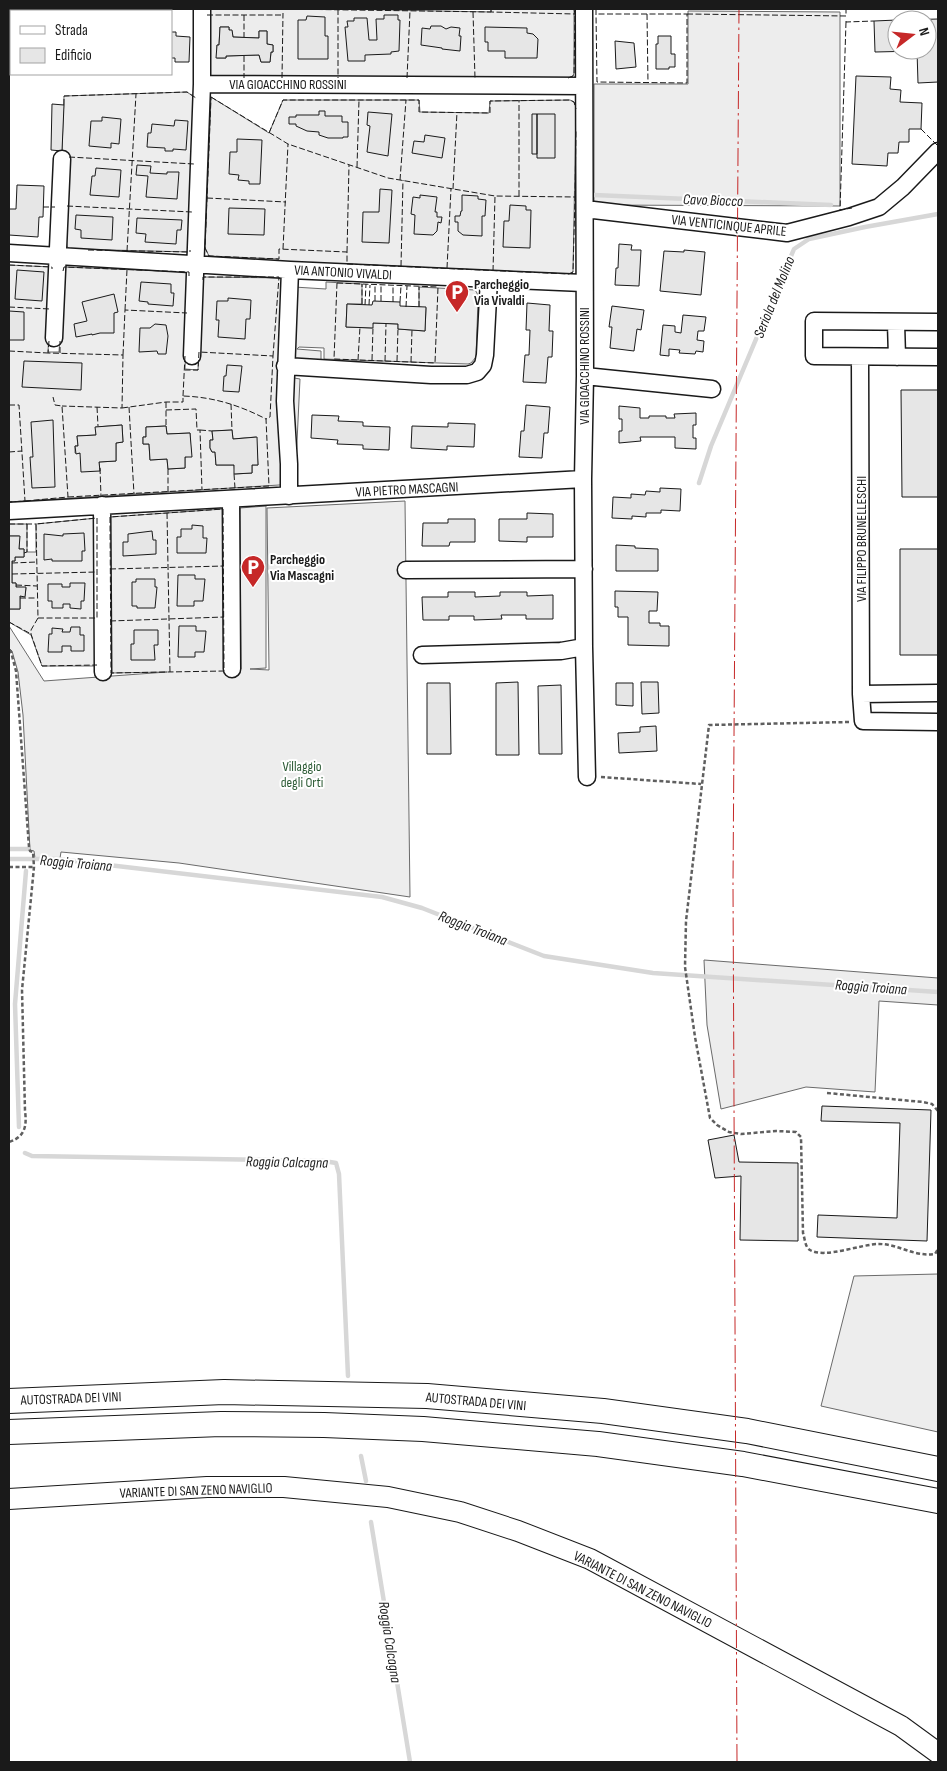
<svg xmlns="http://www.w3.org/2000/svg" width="947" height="1771" font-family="'Sofia Sans Condensed',sans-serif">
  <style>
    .built { fill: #ededed; stroke: #6a6a6a; fill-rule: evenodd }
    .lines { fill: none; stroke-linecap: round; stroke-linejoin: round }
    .stream { stroke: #d7d7d7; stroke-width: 4.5 }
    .building { fill: #e6e6e6; stroke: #1a1a1a }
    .minor-casing { stroke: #1a1a1a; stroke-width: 19 }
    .major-casing { stroke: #1a1a1a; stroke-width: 22 }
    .highway-casing { stroke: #1a1a1a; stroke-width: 26 }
    .path { stroke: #5f5f5f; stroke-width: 2.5; stroke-dasharray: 4 2.5; stroke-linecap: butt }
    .minor { stroke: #fff; stroke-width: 16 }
    .major { stroke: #fff; stroke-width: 20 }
    .highway { stroke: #fff; stroke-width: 24 }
    .fence { stroke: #1a1a1a; stroke-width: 1; stroke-dasharray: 6 2.5; stroke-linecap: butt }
    .power { stroke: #c62828; stroke-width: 1; stroke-dasharray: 18 4 2.5 4; stroke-linecap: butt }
    .labels { text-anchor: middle; stroke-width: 4; stroke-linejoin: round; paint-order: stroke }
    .street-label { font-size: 14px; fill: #1a1a1a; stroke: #fff }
    .poi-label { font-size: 14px; font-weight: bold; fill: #1a1a1a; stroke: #fff; text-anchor: start }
    .park-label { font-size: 14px; fill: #2b5a34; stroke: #fff }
    .water-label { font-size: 15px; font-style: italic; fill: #1a1a1a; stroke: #fff }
  </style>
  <rect width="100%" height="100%" fill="#fff"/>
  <path class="built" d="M207 9H341L491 12V9H574V73L573 76 568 78H207ZM220 27H229V30L232 31 233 37 259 38V31H267V44L273 45V52H271L270 62H261L259 55 226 56V58H217V45H219Z
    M688 11 840 12V206L594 205V84H688Z
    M187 92 197 99 190 252 71 249 67 247 57 156V150H62L64 96Z
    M211 97 269 133 283 100H419L420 112 489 113 490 101 570 100 574 102 576 107 573 272 569 274 347 264V267L279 264 278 259 209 256 205 248Z
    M9 265 52 267 48 352H59L64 267 189 272 185 369 198 370 203 277 288 278 283 376 300 379 295 484 9 502ZM122 425 123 442 116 443V461L99 462 100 471 80 453H75V446H78L77 436 96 435V427ZM166 426 167 434 190 433 191 456 185 457V468L168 469 167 459 150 460 149 444H143V437H146V427ZM232 430 233 439 256 437 258 465H252V473L235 474 234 465H216L215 452H212L210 448V440H213L212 431Z
    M326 282 362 284V304H347L346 327 372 328 373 323 398 324V329L425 331 426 308 419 307V287L475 290 477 293 478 300 476 357 471 363 468 364 324 359V348L299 347 297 349 321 351V361L289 360 294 287 326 289Z
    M405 501 410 897 179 863 61 852 60 858H35L34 851 30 850 23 715 18 672 12 651 9 648V626L44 681 167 672 111 673 110 517 223 509 224 670 241 669 240 508 266 506V668L250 669 269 670 267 508Z
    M97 518V666H42L31 635 9 622V609H20V596H25L26 588 16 587V583H12V561H15V557H24V549H19V536H9V524H27V552H36V524Z
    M704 960 938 978V1005L879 1001 875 1092 806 1087 721 1109 707 1025Z
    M938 1274V1432L821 1406 854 1276Z"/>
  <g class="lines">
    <path class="stream" d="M594 195 831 205
      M699 483 711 446 794 249 809 239 865 227 938 214
      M9 849H28
      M9 859H57L382 897 422 908 544 956 653 973 938 992
      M19 1127 15 1004 26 871
      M25 1153 32 1156 324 1161 336 1163 339 1174 348 1376
      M361 1456 366 1481
      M371 1522 410 1762"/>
  </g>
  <path class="building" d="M384 15H398V20H400L399 51 391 52V54L365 55V61H348L345 27H348L347 21H354V18H367L369 40H377L376 19H384Z
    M307 16 325 17V36H328V59H298V20H306Z
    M938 19V82L918 83 917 51 875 52 874 21 897 20V50H927V20H901Z
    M431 26H441L446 29 451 27 460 28 459 36H461L460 51 442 49V48L421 45 422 28 430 29Z
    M220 27H229V30H232L233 37 259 38V31H267V44L273 45V52H271L270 62H261L259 55 226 56V58H216L217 45H219Z
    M485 27 527 28V33L533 34 538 39 537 58H505V51H488V42H485Z
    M171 32H176V36L190 37 189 62H175V58H171Z
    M658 36H671V54H675V67H669V69H656V44H658Z
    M615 41 634 43 636 67 616 69Z
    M856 76 891 77 890 89 901 90 900 102 922 103 921 129H909V142H899L898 153H888L887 166 852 164Z
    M52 104 64 105 62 151 51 150Z
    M319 111H325V116H342V122H348V137H343V138H328L319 135V132L307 131 296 126V124H289V117H296V115H319Z
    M368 112 392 114 388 156 367 152 370 126 367 125Z
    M532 114H537V154H532Z
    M537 114H555V158H537Z
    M102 117 121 119 119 144 111 143V148L89 146 91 121H102Z
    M175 120 188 121 186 150 173 149V151H165V148L147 147 148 133H151L152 124 174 126Z
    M425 135 445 138 442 158 412 153 414 141 424 142Z
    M237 139 262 140 260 184H249V181L238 180 239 175 229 174 230 152H237Z
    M137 165 151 166 150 173 167 174V172H179L177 199 146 197 148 176 136 175Z
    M96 168 121 170 119 197 90 195 92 176H95Z
    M17 185 44 186 43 217H39L38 237 9 235V209H16Z
    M380 189 392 190 389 243 362 242 363 212H379Z
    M420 195 437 197 435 212H437V217H442L441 223 438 222 437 231 433 235 414 234 415 215 411 214 413 197 420 198Z
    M462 195 478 196V199L486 200 485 216H482V236L463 235 458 231V222H455V216H460L461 211H462Z
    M510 205 526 206V210H531L530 248 503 247 504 221H509Z
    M229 208 265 209 264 235 228 234Z
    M76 215 113 217 112 240 81 238V230L75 229Z
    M137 218 182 220 181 230H177L176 244 145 242 146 234 136 233Z
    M619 244 632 245 631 250H641L639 286 615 285 616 268H618Z
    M684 250 705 252 701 295 660 291 664 251 684 252Z
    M17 270 44 272 42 301 15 299Z
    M141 282 171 284V293H174L173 306 148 304V302L139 301Z
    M114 294 118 312 114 313V333H100L92 335V334L76 337 74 324 87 321 82 302Z
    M228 298 251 300 250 319H246L245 339 218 337 219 320H216L217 301H228Z
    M373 301 400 302V306L426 307 425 331 398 329V324L373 323V328L346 327 347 304 372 305Z
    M527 303 550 305 549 331H553L552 357H548L546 383 523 382 525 355H529L530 330H526Z
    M612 306 644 310 641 330 637 329 634 351 610 348 612 327H609Z
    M9 311 24 312V340H9Z
    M683 315 706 317 704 331H698L697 340 704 341 703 352 696 351 695 354 679 353 680 350 669 349V356L660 355 663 325 675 326V332L681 333Z
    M155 324 166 325 168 336 166 354H158L157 351 139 352 140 328H150Z
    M24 361 82 363 81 390 22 387Z
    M227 365 242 366 239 392 223 391 224 376H226Z
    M901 390H938V497H902Z
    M526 405 550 407 548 433H544L542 458 519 457 521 431H524Z
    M619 406 640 408V418H649V416H666V418H675L674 414 696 413V425H693V438H696V449L675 448V437H640L641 441 619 443V431H622V419H619Z
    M312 415 339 416 338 421 363 422V426L390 427 389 450 363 449V445L337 444 338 440 311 438Z
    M53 420 55 487 32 488 30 457H33L31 422Z
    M448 423 475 424 474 447 447 446V450L411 448 412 426 448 427Z
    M122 425 123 442 116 443V461L99 462 100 471 81 472 80 453 76 454 75 446H78L77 436 96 435 95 427Z
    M166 426 167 434 190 433 192 457H185V468L168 469 167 459 150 460 149 444H143V437H146V427Z
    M232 430 233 439 257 437 258 465H252V473L234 474V465H216L215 452H212L210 448V440H213L212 431Z
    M660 488 681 489 680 511 661 510V513H646V517L632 516V519L612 518 613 497 631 498V494L645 495 646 491 660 492Z
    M527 513 553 514V537H527V542L499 541V519H527Z
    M448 519H475V542H450L449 546H422L423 523H448Z
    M192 525 203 526V538H207L206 553H177V537H181V529H192Z
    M152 531 153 540H156V554L123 556V542H128V534Z
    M84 533 85 551H82V561H52V559L44 560V534L63 536V534Z
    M9 536H20L19 549H24V557H15V561H12V583H16V587H26L25 597 20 596V609H9Z
    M616 545 635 546V548L658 549V571H616Z
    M900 549H938V655H900Z
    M178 575H195V579H205L203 601H194V606H177Z
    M136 579H155V587H157L155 608H137V606H132V582H136Z
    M70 583H85L84 601H81V609L70 608V604H63V608H52V601H48V584H62V587H70Z
    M615 591 658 592 657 611H649V623H660V626H669V646L628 645V617H618V607H615Z
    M448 592H475V597L500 596V592H527V596L553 595V619H526V615H501L502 619 474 620V616H449V620H423L422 597H448Z
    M179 626H196V631H206L204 652H195V657H178Z
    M71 627H80V635H84V651H71V646H62V652H48L49 634H52V628L63 629 62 632H70Z
    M134 630H158V645H154L155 660H131V644H134Z
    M518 682 519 755H496V683Z
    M641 682H658L659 713 642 714Z
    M427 683H450L451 754H427Z
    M616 683H633V706L616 705Z
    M561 685 562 754H539L538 686Z
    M656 726 657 751 619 753 618 733 640 732V727Z
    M822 1106 931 1110 927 1241 817 1237 818 1215 897 1218 900 1123 821 1121Z
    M734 1135 739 1162 798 1163V1241L740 1240 741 1176 715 1178 708 1140Z"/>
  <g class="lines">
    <g class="minor-casing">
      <path id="minor" d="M584 9 585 376 583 479 584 647 587 777
        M202 84 583 86
        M585 209 787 233 849 217 879 207 903 187 938 151
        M9 253 290 270 583 283
        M938 322 814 321V356L938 357
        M896 323 897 357
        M54 338 62 159
        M192 356 202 84V9
        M860 357 861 694 863 721 938 722
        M285 366 431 375H467L477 372 483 365 485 355 489 279
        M585 376 712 389
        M289 496V464L285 401 290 270
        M231 499 232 669
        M102 505 103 672
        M9 511 583 479
        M406 570 584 569
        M422 655 561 651 584 647
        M861 694 938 693"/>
    </g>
    <g class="major-casing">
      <path id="major" d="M9 1499 207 1487H284L388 1497 460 1512 518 1531 590 1559 901 1726 938 1753"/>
    </g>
    <g class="highway-casing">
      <path id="highway" d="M9 1401 224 1392 427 1396 603 1411 747 1431 938 1469
        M9 1432 221 1424 324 1425 423 1429 598 1444 743 1464 938 1501"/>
    </g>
    <path class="path" d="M9 650 11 652 16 671 29 847 30 851 33 852 34 867 22 990 25 1111C27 1126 25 1137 9 1142
      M849 722 709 725 686 921 685 967 695 1037 710 1118 717 1125 729 1132 741 1134 776 1131 796 1132 801 1137 803 1233C805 1239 805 1247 810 1250 825 1259 861 1244 879 1244 899 1244 913 1257 935 1254L938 1249
      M601 777 701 784
      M9 867H34
      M827 1093 923 1102 932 1104 938 1111"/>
    <use href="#minor" class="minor"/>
    <use href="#major" class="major"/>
    <use href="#highway" class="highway"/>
    <path class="fence" d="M283 9 491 12
      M338 9V78
      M491 9V12L575 14 574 9
      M596 9V14L597 82 687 83V14H596
      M473 12 475 78
      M647 14 648 83
      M687 14 846 16V9
      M207 15H283
      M244 15V37
      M846 21V22L874 21
      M846 22 840 210 852 208
      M244 56V78
      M282 78 283 13
      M407 78 410 11
      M568 78 573 76 574 73 575 14
      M211 97 288 144 388 178 495 196 575 197 573 272 569 274 347 264V252L279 249V259L209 256 205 248Z
      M64 105V96L187 92 196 98
      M921 129 937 145 938 144
      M269 133 283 100H419V112L490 113V101L570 100 574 102 576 109
      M69 157 194 164
      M357 167 359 100
      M400 180 406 100
      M453 189 457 112
      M519 196V100
      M575 197 576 129
      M207 198 286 202
      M67 206 192 212
      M43 207H55
      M283 249 288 144
      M88 250 190 252V250
      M127 251 136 94
      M347 252 349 165
      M9 265 52 267V269
      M401 266 403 180
      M447 268 451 189
      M63 271 64 267 189 272V276
      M493 271 495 196
      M203 280V277H279L273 356
      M337 283 438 287 435 363 334 359Z
      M375 301V285
      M381 301V285
      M393 302V285
      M400 302 401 286
      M362 304V284
      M365 305 366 284
      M369 305 370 285
      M9 307 50 309
      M406 307 407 286
      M419 307V287
      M125 310 127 270
      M49 341 48 353 123 355 122 408 62 406
      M9 351 48 353
      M60 353V341
      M123 355 125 310 187 313
      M358 360 360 327
      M372 360 373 328
      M385 361 386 324
      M397 361 398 329
      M411 362 412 330
      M183 396 185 356
      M166 402V426
      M231 404 232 430
      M9 405H19L25 501 9 502
      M97 407 98 426
      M129 407 134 494
      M122 408 166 402H183V396C213 397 239 405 266 419
      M166 410 196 409 197 430H200L202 490
      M200 430 212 431
      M9 452 22 451
      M100 468 101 496
      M168 469V492
      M234 474 235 488
      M68 497 269 486 266 419 270 417 273 356 199 352 198 370H185
      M25 501 68 497 62 406 55 405 53 397
      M223 509 224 671 111 673 110 517Z
      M167 513 170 672
      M97 518V618H38L36 524Z
      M9 524H36
      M24 553 27 552V524
      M12 563 37 562
      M110 569 224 566
      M12 574 97 572
      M16 585 37 586
      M20 598H37
      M38 618 31 630V634L42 666 97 665
      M110 621 224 617
      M9 622 31 634"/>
    <path class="power" d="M737 1762 733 884 739 9"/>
  </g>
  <defs>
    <g id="parking-pin" transform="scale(1.25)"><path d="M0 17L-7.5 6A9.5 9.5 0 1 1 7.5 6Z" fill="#c62828" stroke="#fff"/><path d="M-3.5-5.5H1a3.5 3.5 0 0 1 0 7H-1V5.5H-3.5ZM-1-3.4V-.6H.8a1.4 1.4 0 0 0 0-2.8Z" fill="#fff"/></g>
  </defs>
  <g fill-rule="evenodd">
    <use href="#parking-pin" x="457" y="292"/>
    <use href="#parking-pin" x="253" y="567"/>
  </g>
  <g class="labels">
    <g class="street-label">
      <text x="288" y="89">VIA GIOACCHINO ROSSINI</text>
      <text transform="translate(729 225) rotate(6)" y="5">VIA VENTICINQUE APRILE</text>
      <text transform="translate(343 272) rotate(3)" y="5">VIA ANTONIO VIVALDI</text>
      <text transform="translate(584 366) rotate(-90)" y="5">VIA GIOACCHINO ROSSINI</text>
      <text transform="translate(407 489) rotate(-3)" y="5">VIA PIETRO MASCAGNI</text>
      <text transform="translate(861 539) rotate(-90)" y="5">VIA FILIPPO BRUNELLESCHI</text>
      <text transform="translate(71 1398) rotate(-2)" y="5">AUTOSTRADA DEI VINI</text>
      <text transform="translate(476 1401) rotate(5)" y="5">AUTOSTRADA DEI VINI</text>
      <text transform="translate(196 1490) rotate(-2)" y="5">VARIANTE DI SAN ZENO NAVIGLIO</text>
      <text transform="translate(643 1589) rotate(27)" y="5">VARIANTE DI SAN ZENO NAVIGLIO</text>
    </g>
    <g class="poi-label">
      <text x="474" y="289">Parcheggio<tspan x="474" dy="16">Via Vivaldi</tspan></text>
      <text x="270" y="564">Parcheggio<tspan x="270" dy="16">Via Mascagni</tspan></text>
    </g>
    <g class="park-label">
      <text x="302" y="771">Villaggio<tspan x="302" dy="16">degli Orti</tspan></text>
    </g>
    <g class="water-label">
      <text transform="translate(713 200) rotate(2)" y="5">Cavo Biocco</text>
      <text transform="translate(774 297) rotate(-68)" y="5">Seriola del Molino</text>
      <text transform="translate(76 863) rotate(5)" y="5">Roggia Troiana</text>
      <text transform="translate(473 928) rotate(21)" y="5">Roggia Troiana</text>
      <text transform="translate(871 987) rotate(4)" y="5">Roggia Troiana</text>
      <text transform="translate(287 1162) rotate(1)" y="5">Roggia Calcagna</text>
      <text transform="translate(390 1642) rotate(81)" y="5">Roggia Calcagna</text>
    </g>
  </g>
  <rect width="947" height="1771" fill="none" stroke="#1a1a1a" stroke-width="20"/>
  <rect x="10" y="10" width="162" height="65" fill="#ffffff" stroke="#a3a3a3"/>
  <rect x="20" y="26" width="25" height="8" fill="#ffffff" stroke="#a3a3a3"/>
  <text x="55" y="35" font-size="15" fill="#1a1a1a">Strada</text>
  <rect x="20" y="48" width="25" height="15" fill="#e6e6e6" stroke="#a3a3a3"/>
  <text x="55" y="60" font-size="15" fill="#1a1a1a">Edificio</text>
  <g transform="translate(912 35) rotate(74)"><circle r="24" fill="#ffffff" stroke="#a3a3a3"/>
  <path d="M0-4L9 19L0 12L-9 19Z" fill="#c62828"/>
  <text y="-8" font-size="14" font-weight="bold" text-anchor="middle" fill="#1a1a1a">N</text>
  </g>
</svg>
